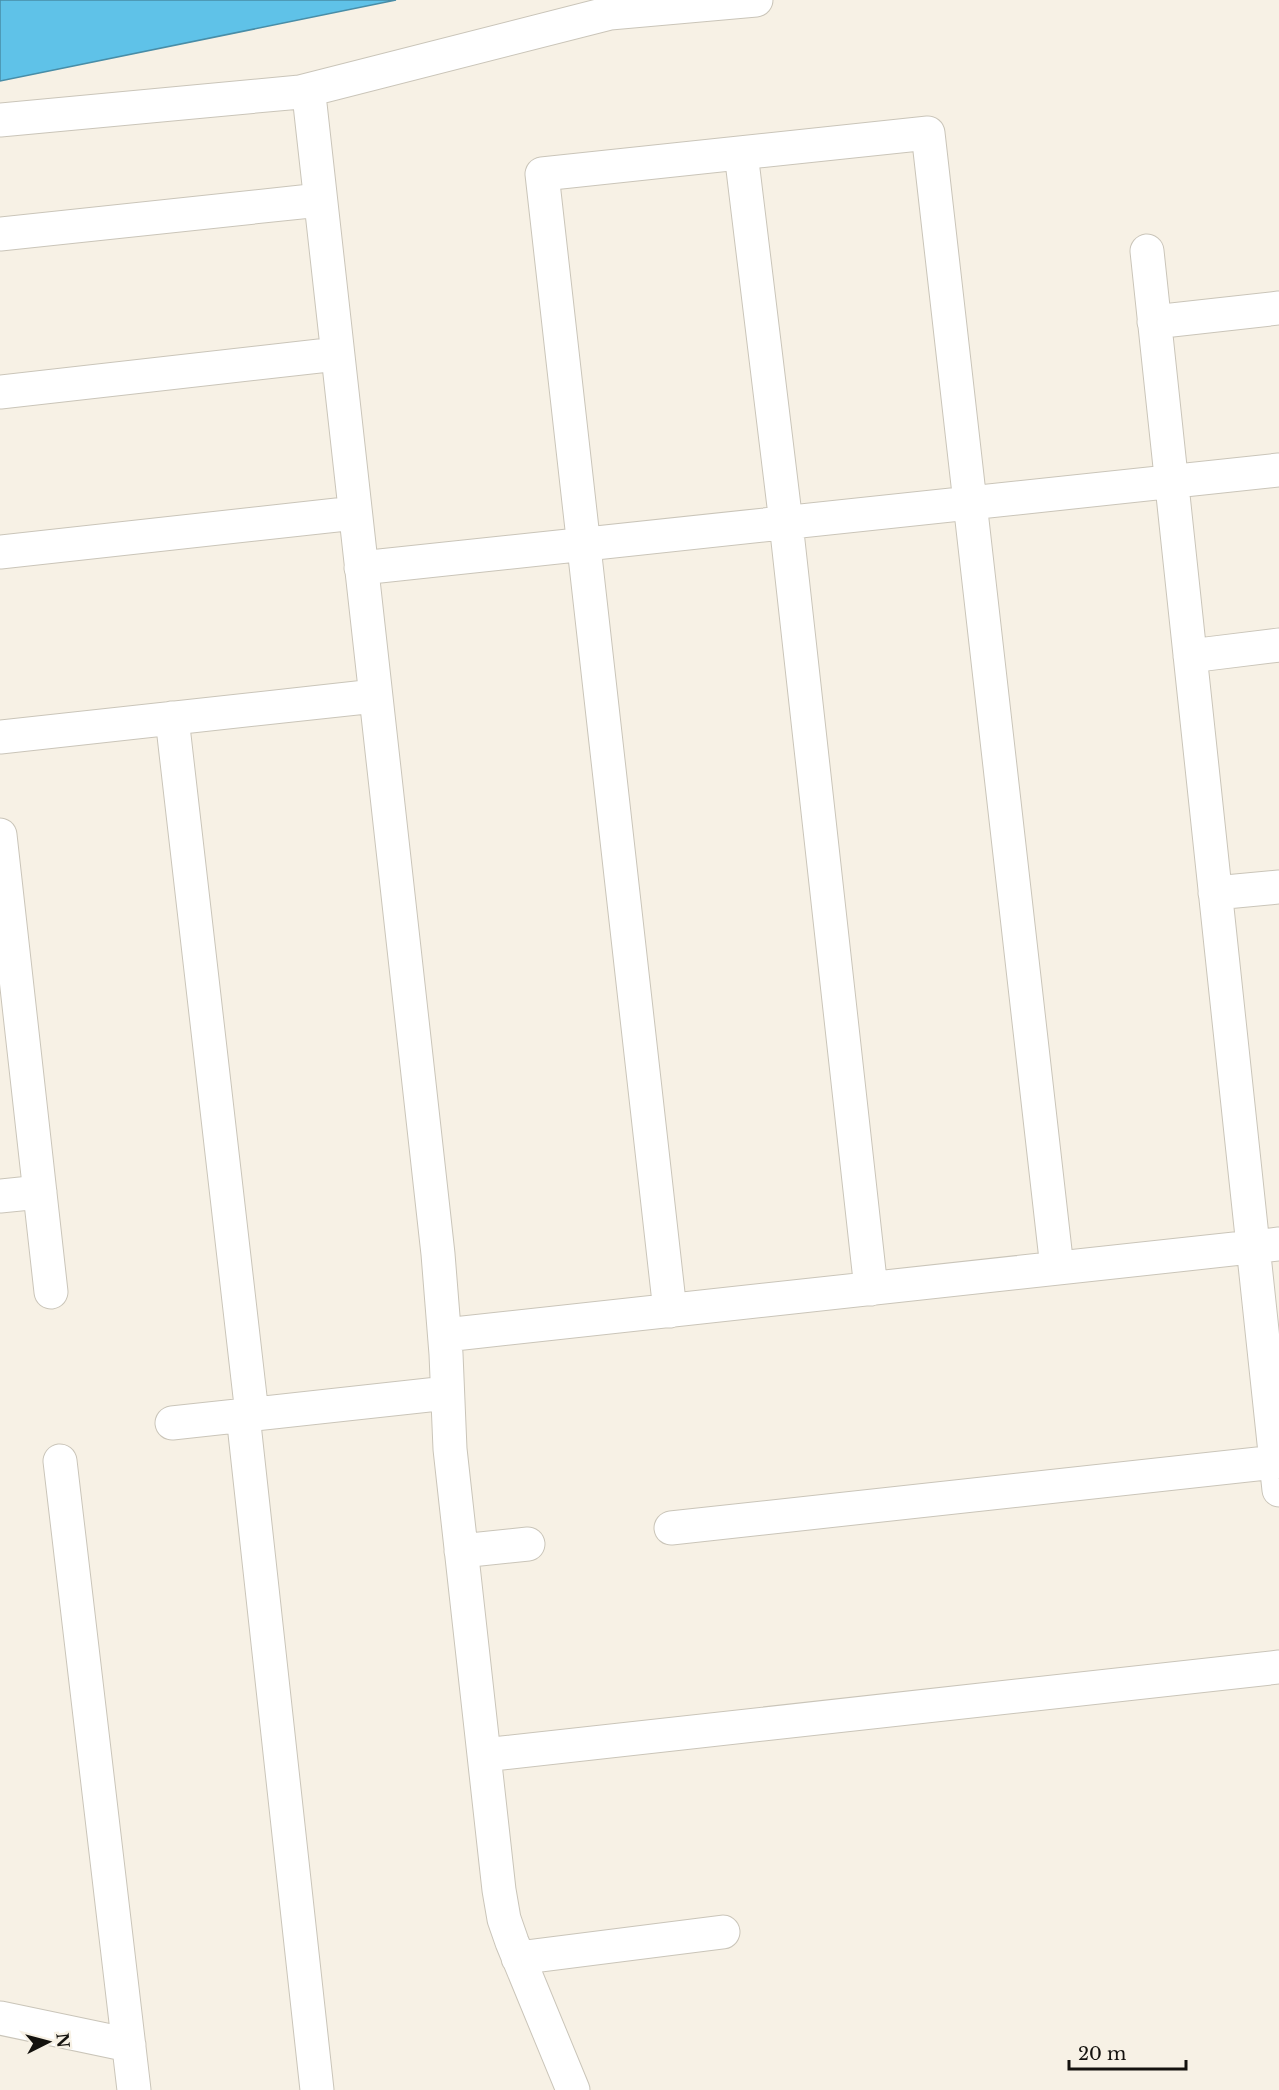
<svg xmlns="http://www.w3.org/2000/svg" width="1279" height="2090" font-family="'Libre Baskerville',serif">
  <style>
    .water { fill: #5fc2e8; stroke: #488da7; stroke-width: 1.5 }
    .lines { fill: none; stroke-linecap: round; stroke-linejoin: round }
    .minor-casing { stroke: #cac5b9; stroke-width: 35 }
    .minor { stroke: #fff; stroke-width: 33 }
  </style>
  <rect width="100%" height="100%" fill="#f7f1e5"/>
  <path class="water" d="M0 0H396L0 81Z"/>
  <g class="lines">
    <g class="minor-casing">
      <path id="minor" d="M310 104 438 1254 446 1354 450 1449 499 1890 504 1919 512 1942 573 2090
        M0 120 300 92 610 13 756 0
        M741 153 786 523 871 1289
        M0 234 320 200
        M1147 251 1279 1490
        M1154 322 1279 308
        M0 392 337 354
        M0 552 355 513
        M361 568 1279 470
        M1190 656 1279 645
        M172 718 252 1414
        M0 737 375 696
        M0 835 51 1292
        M1215 893 1279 887
        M0 1196 40 1192
        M670 1311 542 174 928 133 1057 1268
        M445 1335 1279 1244
        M243 1415 317 2090
        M172 1423 447 1393
        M60 1461 134 2090
        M671 1528 1276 1462
        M461 1551 528 1544
        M484 1755 1279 1667
        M518 1958 723 1932
        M0 2018 129 2045"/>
    </g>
    <use href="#minor" class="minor"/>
  </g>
  <g transform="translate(48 2042) rotate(84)" stroke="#f7f1e5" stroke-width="4.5" paint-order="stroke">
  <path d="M0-4.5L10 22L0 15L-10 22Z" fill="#14120e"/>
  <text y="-9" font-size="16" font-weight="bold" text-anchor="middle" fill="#14120e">N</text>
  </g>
  <path d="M1069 2060v9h117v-9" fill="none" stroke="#14120e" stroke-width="3"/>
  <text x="1078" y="2060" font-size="18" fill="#14120e" stroke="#f7f1e5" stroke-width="4.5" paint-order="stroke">20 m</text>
</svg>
